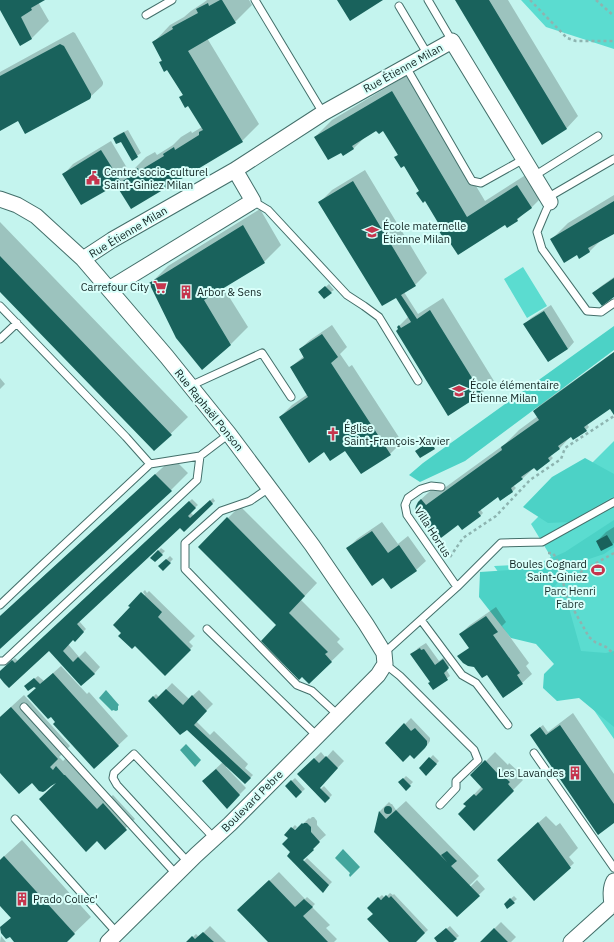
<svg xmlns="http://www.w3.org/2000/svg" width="614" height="942" font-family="'IBM Plex Sans',sans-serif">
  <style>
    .green { fill: #5bdcd0 }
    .forest { fill: #4cd2c6 }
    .water { fill: #42a69d }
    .shadow { fill: #0003 }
    .building { fill: #19625c }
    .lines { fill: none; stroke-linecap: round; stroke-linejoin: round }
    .service-casing { stroke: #436f6a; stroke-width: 9 }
    .minor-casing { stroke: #436f6a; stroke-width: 17 }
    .path { stroke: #8db4b0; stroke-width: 2.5; stroke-dasharray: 3 3; stroke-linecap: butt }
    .service { stroke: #fff; stroke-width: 7 }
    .minor { stroke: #fff; stroke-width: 15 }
    .labels { text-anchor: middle; stroke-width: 4; stroke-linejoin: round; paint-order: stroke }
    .street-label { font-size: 11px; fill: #112422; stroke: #d9fffa }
    .poi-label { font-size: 11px; fill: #112422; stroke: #d9fffa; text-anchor: start }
    .park-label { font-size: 11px; fill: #1b322f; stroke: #d9fffa }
  </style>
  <rect width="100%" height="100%" fill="#c4f4ee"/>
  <path class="green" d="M521 0H614V49L546 27Z
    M523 267 547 306 527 318 504 279Z
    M614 441V739L494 566 539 564 551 557 531 524Z"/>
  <path class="forest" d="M614 326V350L465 461 420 482 409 475 423 463Z
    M585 458 614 474V499L612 497 570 522 548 523 523 507 552 477Z
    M614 520V547L604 554 571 565 548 595 569 608 581 651 606 653 614 651V727L579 698 557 701 543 688 544 674 554 664 536 644 511 638 479 597 480 572 527 569 565 552Z"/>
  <path class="water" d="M106 690 119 705 118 706V710L116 711 113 710 112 711 99 698Z
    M186 744 201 760 195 767 180 750Z
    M343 849 360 867 350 877 349 875 350 873 335 858Z"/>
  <path class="shadow" d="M0 0H43L38 2 49 21 32 38 20 44 0 8Z
    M207 0H249L252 5 235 22 207 38 259 124 242 141 118 185 64 174 73 164 111 141 130 173 146 157 155 152 157 155 173 145 181 137 191 131 192 133 202 127 188 105 181 97 183 95 168 69 160 62 162 60 153 43 170 25 184 17 191 11 203 3Z
    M457 0H508L578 116 566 129Z
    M73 32 75 33 103 82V84L102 86 89 98 18 120 0 130V72Z
    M409 74 485 201 535 169 548 191 531 208 526 211 517 220 505 224 441 225 405 164 396 157 398 154 384 130H377L364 138 354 148 343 154 341 151 315 137 332 120Z
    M128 130 141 153 132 159 121 141 114 138 117 135Z
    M365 170 427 273 415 285 404 292 418 314 443 298 494 381 481 394 399 329 398 327 408 317 397 298 320 202 332 190Z
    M614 195V233L600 241 590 251 579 257 577 254 551 240 568 223Z
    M260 209 281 245 264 262 223 287 248 327 231 344 151 283 168 266Z
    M0 222 188 417 154 450 0 291Z
    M614 277V296L594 293 600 287Z
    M329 284 334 290 331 292H320Z
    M551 305 574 342 568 349 525 324 531 318Z
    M332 325 347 347 340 354 349 367 352 365 402 442 390 454 345 449 324 450 280 417 292 405 308 394 291 367 304 356 300 349 310 340Z
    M614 352V404L587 424 589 427 586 430 571 436 560 448 550 455 553 458 550 461 537 470 535 467 523 478 513 485 516 488 513 491 501 500 502 493 480 509 483 513 480 516 459 524 418 502 439 483 443 489 505 444 519 430 538 416 534 411 540 405Z
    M0 378 5 384 0 389Z
    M433 439 437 445 434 448H420Z
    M173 458 188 473 171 490 0 648V616Z
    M213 498 215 501 184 530 180 526 79 621 86 629 75 640 74 639 68 644 79 657 85 651 100 667 94 674 50 651 61 640 0 677V671L15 658 18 661 192 499 198 505 190 512 194 516Z
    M240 506 317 583 301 600 340 639 337 642 344 649 309 683 278 625 199 547Z
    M382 522 398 544 408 536 426 561 416 570 384 577 348 548 357 539Z
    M614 527V543L602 550 597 541 606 532Z
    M161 548 165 551 155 561 152 558Z
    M170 556 173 559 163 570 160 566Z
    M145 590 147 593 149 591 195 636 189 642 193 646 165 675 144 596 145 595 143 592Z
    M496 607 506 622 502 626 529 663 526 666 532 674 522 683 470 648 460 634 470 625Z
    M426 643 439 661 449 653 455 661 446 669 450 676 433 689 431 682 412 654 418 648Z
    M61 666 87 694 89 692 128 736 94 768 57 722 36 688 28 684 38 676 44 681Z
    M172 683 189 699 199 690 213 704 196 721 210 735 214 731 248 764 245 768 253 775 245 783 228 766 226 767 246 788 227 807 209 775 223 762 187 728 149 701 156 694 159 697Z
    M24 695 70 746 59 757 63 761 66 758 107 800 113 795 135 819 105 848 59 781H32L0 771V717Z
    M573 713 614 774V822L534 732 543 725 548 732Z
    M411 718 430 738V741L428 744 414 757 412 755 387 743Z
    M333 750 344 761 315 792 298 774 321 752 326 758Z
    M495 752 508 765 509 763 519 772 517 774 523 780 474 829 467 806 465 804 482 786 472 775Z
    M433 755 439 761 426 774 420 768Z
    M406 776 413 782 406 789 400 782Z
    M295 778 305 789 296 797 286 786Z
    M324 786 332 795 325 802 316 793Z
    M406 801 479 876 468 887 469 888 477 880 485 889 457 916 375 831 380 811 389 802 391 804H392L396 810Z
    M546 816 556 826 560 823 578 848 569 857 574 863 573 864 534 900 510 848Z
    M312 817H314L317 821V825L326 835 318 842 319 843 300 862 302 863 307 858 332 882 323 891 288 856 292 852 283 844 289 838 285 835 295 825 297 827 291 833 293 834 309 818 310 819Z
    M22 840 91 917 65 942H15L10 935 2 932 0 929 12 917 0 904V860Z
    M279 872 305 899 307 897 315 904 312 907 330 925 326 928 337 939 334 942H269L248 901Z
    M390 893 393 895 394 894 428 930 419 938 381 899 380 900 415 942H391L374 914 368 908 382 895 385 898Z
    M514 896 517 899 508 907V901Z
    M501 922 516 937 511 942H481Z
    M210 926 226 942H188L196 934 199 937Z
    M450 926 459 936 451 942H438V936Z
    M1 936 6 942H0Z"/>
  <path class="building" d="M0 0H45L31 8 32 10 21 17 32 39 20 46 0 10Z
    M220 0H222L236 23 188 51 243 142 131 209 116 185 81 205 62 174 101 150 121 182 129 177 128 174 138 168 139 171 164 156 163 154 174 147 175 150 199 135V132L203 130 188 106 185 108 179 97 183 95 167 70 164 72 159 62 162 61 152 42 173 29 172 27 198 13 196 9 208 3 209 6Z
    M337 0H383L350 21Z
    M455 0H489L567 129 542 145Z
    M60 44 64 46 91 94V97L90 99 25 134 18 121 0 131V76Z
    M392 91 467 217 517 185 532 208 517 219 518 221 507 228 505 225 458 255 446 237 444 239 437 228 440 226 425 201 423 203 416 193 419 191 404 166 401 168 394 157 398 155 383 131 379 134 376 131 352 146 354 149 343 156 341 153 328 160 314 137Z
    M124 132 138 157 132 161 121 142 116 144 113 138Z
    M353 181 416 286 401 295 417 319 430 310 482 394 448 416 396 331 398 329 397 327 399 325 401 328 411 322 396 298 382 306 318 202Z
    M614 201V234L588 248 590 252 579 259 577 255 564 263 550 239Z
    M243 225 265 263 204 300 231 345 202 370 176 338 149 283Z
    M0 256 172 435 154 451 0 292Z
    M614 278V297L602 306 592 293Z
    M325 286 332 293 324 299 318 292Z
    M544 311 568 349 548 362 523 324Z
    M322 334 338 357 331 363 391 455 361 474 345 451 330 461 324 452 309 463 279 417 308 397 290 367 304 358 299 349Z
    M614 352V415L610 409 584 427 587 431 573 440 571 437 558 446 560 449 548 458 550 461 537 471 534 468 521 477 523 479 511 488 513 492 500 501 498 497 478 512 481 516 462 530 458 525 437 541 415 510 416 506 418 502 421 499 426 505 502 450 501 447 539 420 533 411Z
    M430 441 435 449 420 458 415 451Z
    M155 474 172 491 0 649V616Z
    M210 500 213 504 184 532 180 528 77 624 84 632 75 642 73 640 63 651 73 662 78 657 95 674 81 686 49 651 9 688 4 683 0 678V671L12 660 15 663 189 501 196 508 188 516 190 518Z
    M227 517 305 596 289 613 328 652 325 654 332 662 309 684 302 677 299 680 261 641 276 625 198 547Z
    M372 531 388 553 399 545 417 571 391 589 383 578 372 586 346 548Z
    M607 535 613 545 601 551 596 541Z
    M158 550 163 555 155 562 150 558Z
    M166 559 171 563 163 571 158 566Z
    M141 592 162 612 158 617 191 650 165 676 135 646 132 649 118 636 121 633 113 625 130 607 128 606Z
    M486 616 498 632 493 635 520 673 517 675 523 684 503 698 487 675 482 678 474 667 468 666 463 663 457 656 469 648 459 634Z
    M420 648 421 650 424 649 435 665 443 659 449 668 444 673 448 680 433 690 428 683 430 682 410 654Z
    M53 673 119 746 94 769 53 724 55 722 51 717 48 719 27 696 36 688 34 687 28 691 24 686 34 678 40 684Z
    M166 689 183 705 192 695 207 711 194 725 251 778 245 784 187 730 180 735 148 701 153 696 156 699Z
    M11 707 58 759 50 767 53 770 56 766 64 775H65L97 809 103 803 127 830 105 850 97 841 86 852 39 799 56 783 51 786 45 791 43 792 39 791 32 783 19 794 0 773V717Z
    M404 723 411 731 415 728 427 741V745L425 748 414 759 410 755 403 762 385 743Z
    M560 725 614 804V823L598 835 530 735 540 727 546 735Z
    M326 756 338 768 320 788 330 798 325 803 297 774 314 758 319 763Z
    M429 757 437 764 426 776 419 768Z
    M485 760 498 774 499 772 510 782 508 784 514 791 474 831 458 814 466 806 463 804 474 794 476 796 483 789 470 775Z
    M216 769 240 795 227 809 202 781Z
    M403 778 411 786 406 791 398 782Z
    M291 780 302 792 296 798 285 786Z
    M384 810a4 4 0 1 1 8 0a4 4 0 1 1-8 0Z
    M396 810 447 862 441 855 447 851 457 861 451 866 480 896 457 917 374 832 379 811 386 819Z
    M538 822 571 868 534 901 497 860Z
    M302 823 303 824 304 823H307L311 827V832L320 842 313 849 314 850 303 860 329 885 323 893 287 856 290 852 282 844 288 838 284 835 291 827 295 830Z
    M4 856 75 934 67 942H14L10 937 6 939 1 933 0 927 11 918 0 906V860Z
    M269 880 295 907 304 899 313 907 303 916 328 942H268L237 910Z
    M386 895 389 898 391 896 425 933 416 942H389L367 919 373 914 367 908 378 897 381 900Z
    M510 898 515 903 507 909 504 904Z
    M446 928 457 939 453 942H437L434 938Z
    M494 928 508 942H480Z
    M203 932 214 942H186L192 936 195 939Z"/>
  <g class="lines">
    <g class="service-casing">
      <path id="service" d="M255 0 323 113
        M428 0 452 41
        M399 6 428 55
        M146 15 172 0
        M406 67 472 181 481 183 524 159
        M534 176 598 136
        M547 198 614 159
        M253 201 268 210 347 295 364 306 379 317 418 381
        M550 202 545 213 537 232 542 249 587 311 601 312 614 303
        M0 306 126 437 150 464
        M0 339 17 323
        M190 386 262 353 291 397
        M441 487 431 486 421 489 408 498 405 505 407 515 457 587
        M269 488 250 501 221 511 185 543V569L297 685 312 691 338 715
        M0 605 41 566 150 464 200 456 229 434
        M421 620 462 675 476 683 508 725
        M207 629 317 736
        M384 653 457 587 501 543 542 542 614 502
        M0 661H4L197 480 200 456
        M385 664 400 676 474 750 478 760 456 781V788L440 805
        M24 707 176 874
        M534 753 614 868
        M15 819 117 933
        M188 862 117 785 113 778 114 773 134 754 214 838"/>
    </g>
    <g class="minor-casing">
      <path id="minor" d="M0 199 17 205 36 216 83 259 167 357 229 434 312 545 366 624 376 640 384 653 385 664 378 675 230 824 196 855 108 942
        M83 259 112 240 235 170 323 113 452 41 550 202
        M109 289 253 201 235 170
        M612 905C611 897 610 888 614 881
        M571 942 612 905"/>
    </g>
    <path class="path" d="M530 0 567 38 576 41H614
      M596 0 614 16
      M548 553H553L565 574 571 577
      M614 553 563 582 567 598 589 637 595 642 606 647 614 654
      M450 557 463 538 496 516 530 480 561 459 565 448 614 416"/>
    <use href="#service" class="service"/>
    <use href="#minor" class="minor"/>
  </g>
  <defs>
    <g id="civic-bare" transform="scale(1.08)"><path d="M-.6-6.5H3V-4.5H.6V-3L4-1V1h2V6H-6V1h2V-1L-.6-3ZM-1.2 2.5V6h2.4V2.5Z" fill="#c5354d" stroke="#d9fffa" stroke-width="2.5" paint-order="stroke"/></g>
    <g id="school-bare" transform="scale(1.08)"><path d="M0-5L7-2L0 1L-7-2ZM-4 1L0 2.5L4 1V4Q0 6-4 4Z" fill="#c5354d" stroke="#d9fffa" stroke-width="2.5" paint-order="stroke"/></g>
    <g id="supermarket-bare" transform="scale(1.08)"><path d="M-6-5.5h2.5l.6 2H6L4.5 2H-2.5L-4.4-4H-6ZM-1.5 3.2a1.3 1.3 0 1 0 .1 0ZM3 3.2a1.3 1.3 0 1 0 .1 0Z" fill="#c5354d" stroke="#d9fffa" stroke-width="2.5" paint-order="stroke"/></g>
    <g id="building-bare" transform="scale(1.08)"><path d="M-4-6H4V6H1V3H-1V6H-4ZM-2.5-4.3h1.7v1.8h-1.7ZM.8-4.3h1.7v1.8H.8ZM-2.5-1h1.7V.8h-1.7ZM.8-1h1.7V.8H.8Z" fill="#c5354d" stroke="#d9fffa" stroke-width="2.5" paint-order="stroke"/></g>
    <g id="church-bare" transform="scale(1.08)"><path d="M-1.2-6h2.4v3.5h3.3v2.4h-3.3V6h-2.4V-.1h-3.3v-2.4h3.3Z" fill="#c5354d" stroke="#d9fffa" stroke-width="2.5" paint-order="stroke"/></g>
    <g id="stadium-bare" transform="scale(1.08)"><path d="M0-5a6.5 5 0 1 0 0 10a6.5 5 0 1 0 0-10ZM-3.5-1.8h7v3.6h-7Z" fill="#c5354d" stroke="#d9fffa" stroke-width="2.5" paint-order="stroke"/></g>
  </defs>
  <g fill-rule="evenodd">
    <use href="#civic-bare" x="93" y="178"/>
    <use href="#school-bare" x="372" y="232"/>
    <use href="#supermarket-bare" x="160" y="287"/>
    <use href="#building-bare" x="186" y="292"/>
    <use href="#school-bare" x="459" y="391"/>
    <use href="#church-bare" x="333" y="434"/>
    <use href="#stadium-bare" x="598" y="570"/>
    <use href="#building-bare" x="575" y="773"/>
    <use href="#building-bare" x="22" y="899"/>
  </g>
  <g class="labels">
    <g class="street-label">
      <text transform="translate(403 68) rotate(-29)" y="4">Rue Étienne Milan</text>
      <text transform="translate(128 232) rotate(-31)" y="4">Rue Étienne Milan</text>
      <text transform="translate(209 410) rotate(51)" y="4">Rue Raphaël Ponson</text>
      <text transform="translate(433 532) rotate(57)" y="4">Villa Hortus</text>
      <text transform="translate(252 801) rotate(-45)" y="4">Boulevard Pebre</text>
    </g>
    <g class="poi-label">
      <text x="104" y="176">Centre socio-culturel<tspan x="104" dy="13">Saint-Giniez Milan</tspan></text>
      <text x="383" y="230">École maternelle<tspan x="383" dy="13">Étienne Milan</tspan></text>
      <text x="149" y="291" text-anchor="end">Carrefour City</text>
      <text x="197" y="296">Arbor &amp; Sens</text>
      <text x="470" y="389">École élémentaire<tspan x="470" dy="13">Étienne Milan</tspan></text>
      <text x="344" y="432">Église<tspan x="344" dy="13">Saint-François-Xavier</tspan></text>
      <text x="587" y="568" text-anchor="end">Boules Cognard<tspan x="587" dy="13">Saint-Giniez</tspan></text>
      <text x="564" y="777" text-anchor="end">Les Lavandes</text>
      <text x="33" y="903">Prado Collec'</text>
    </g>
    <g class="park-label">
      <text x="570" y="595">Parc Henri<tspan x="570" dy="13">Fabre</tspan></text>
    </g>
  </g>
</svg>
